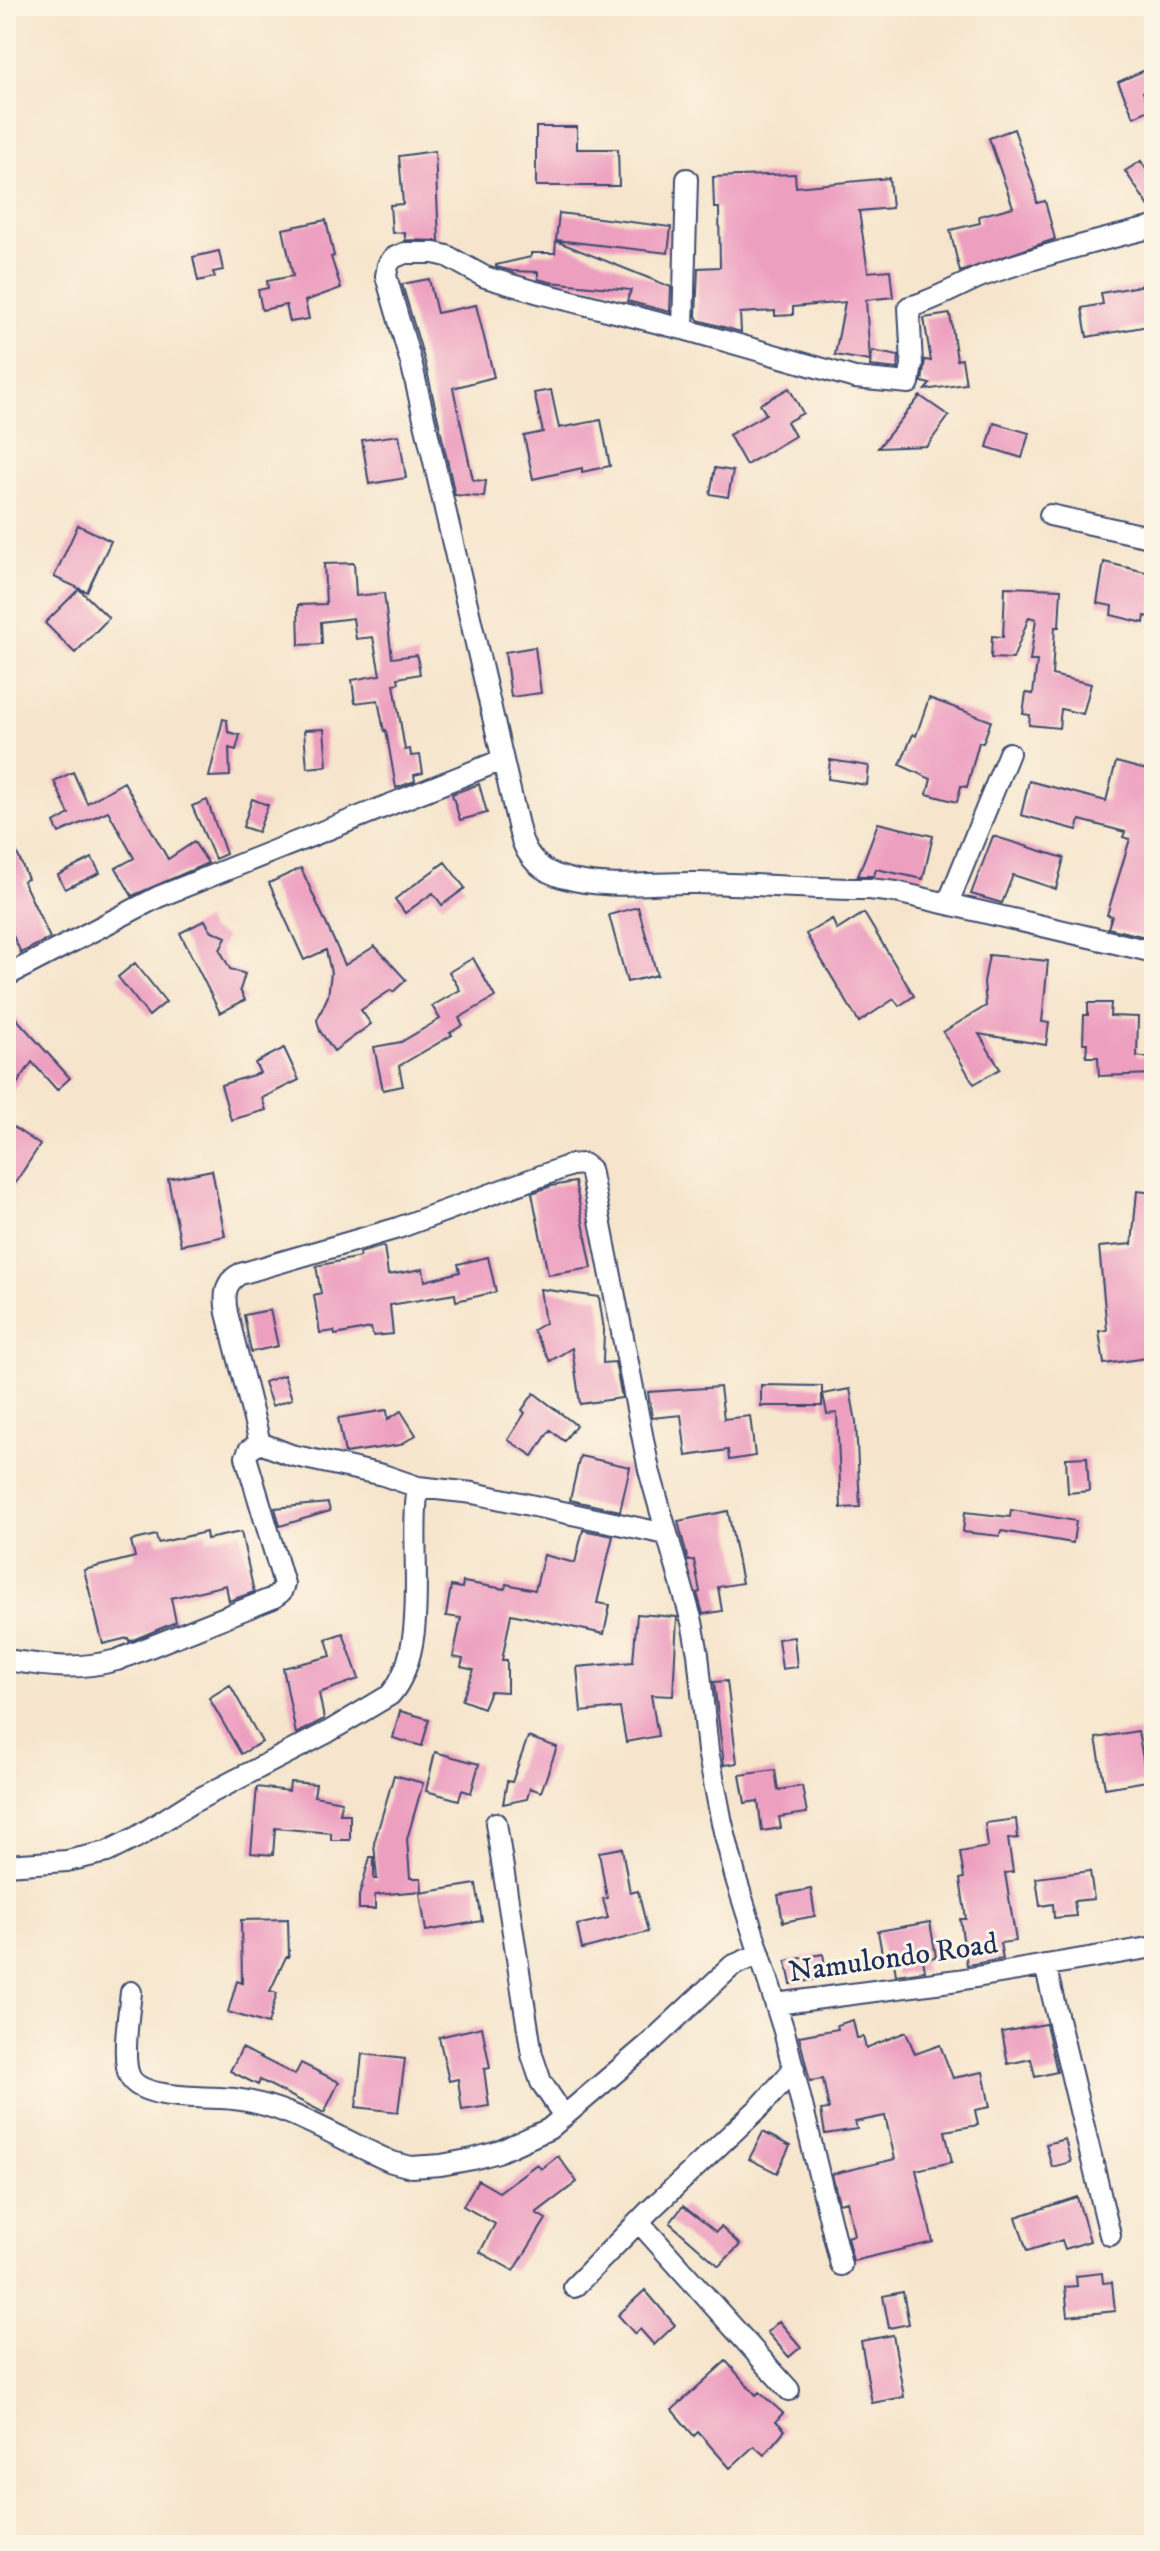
<svg xmlns="http://www.w3.org/2000/svg" width="1160" height="2551" font-family="'IM FELL DW Pica',serif">
  <style>
    .building { fill: #ed9fc0 }
    .lines { fill: none; stroke-linecap: round; stroke-linejoin: round }
    .minor-casing { stroke: #3c4a6e; stroke-width: 24 }
    .minor { stroke: #fff; stroke-width: 20 }
    .labels { text-anchor: middle; stroke-width: 6; stroke-linejoin: round; paint-order: stroke }
    .street-label { font-size: 30px; fill: #1b2f5e; stroke: #fcf5e5 }
  </style>
  <rect width="100%" height="100%" fill="#fcf5e5"/>
  <filter id="ink" filterUnits="userSpaceOnUse"><feTurbulence type="fractalNoise" baseFrequency=".0125" numOctaves="2"/><feDisplacementMap in="SourceGraphic" scale="16" xChannelSelector="R" yChannelSelector="G"/><feConvolveMatrix kernelMatrix="1 2 1 2 8 2 1 2 1" color-interpolation-filters="sRGB"/></filter>
  <filter id="wash" filterUnits="userSpaceOnUse"><feTurbulence type="fractalNoise" baseFrequency=".006" numOctaves="4" result="noise"/><feDisplacementMap in="SourceGraphic" scale="32" xChannelSelector="R" yChannelSelector="G"/><feGaussianBlur stdDeviation="1.8" result="paint"/><feColorMatrix in="noise" values="0 0 0 0 0 0 0 0 0 0 0 0 0 0 0 0 0 1.4 0 .05"/><feComposite in="paint" operator="in"/></filter>
  <g filter="url(#wash)">
    <rect width="100%" height="100%" fill="#f6e5cc"/>
    <g id="blocks">
      <path class="building" d="M1154 66V86L1143 92 1151 109 1134 117 1118 82Z
        M536 127H577V149H618L619 186H536Z
        M1014 129 1034 187 1037 203 1045 201 1055 239 960 272 950 230 980 223 979 216 1013 207 989 138Z
        M435 151 439 241 405 240V232L392 233 390 205 403 204 399 156Z
        M1141 161 1154 182V214L1125 171Z
        M795 174 796 187 889 178 892 208 859 211 868 272 890 270 893 297 866 300 870 361 835 355 845 302 793 307V315L775 316V311L740 313 741 332 698 320 696 316 698 268 720 267 719 208H714L713 177Z
        M559 213 671 227 668 253 556 240Z
        M326 220 334 256 331 257 341 288 305 301 309 319 290 322 286 305 262 310 258 290 268 288 267 281 293 276 283 229Z
        M556 241 671 287 670 312 627 301 631 290 550 282 538 279V272L512 271 496 267V265L531 257V253H555Z
        M219 251 223 270 213 272 215 277 198 281 193 257Z
        M429 279 437 313 476 305 494 377 453 388 473 480 486 481 484 497 455 495 425 362 402 284Z
        M1145 285 1149 299 1154 298V325L1087 337 1082 308 1103 304 1101 293Z
        M950 314 957 360 962 359 966 384 925 390 930 384 922 382 925 360 931 361 924 318Z
        M872 351 899 356 898 369 870 366Z
        M789 388 803 413 787 422 795 436 746 465 729 435 766 414 760 404Z
        M551 390 559 428 601 420 610 466 582 472V468L533 479 524 436 543 432 534 393Z
        M920 396 949 416 927 446 878 448Z
        M994 423 1029 433 1022 458 987 447Z
        M399 435 406 478 369 484 362 440Z
        M715 468 733 471 728 497 710 494Z
        M78 525 111 541 87 592 54 577Z
        M1104 562 1154 574V599L1150 617 1145 616 1144 623 1111 615 1112 606 1097 603Z
        M354 563 356 596 384 593 392 658 417 655 420 674 398 678 399 683 394 684 405 750 410 749 411 756 420 755 423 773 414 775 415 781 396 788 386 730 384 731 378 700 355 703 352 680 380 675 373 637 356 639 353 618 321 622 322 644 299 645 298 605 326 604 324 564Z
        M1005 587 1061 589 1059 627H1055L1052 675 1091 684 1083 714 1061 709 1059 728 1029 725 1030 715 1023 714 1026 693 1033 694 1037 661H1030L1036 619 1029 617 1013 659 991 658 992 636 1003 637Z
        M79 589 109 618 75 653 45 623Z
        M535 647 541 693 511 697 505 652Z
        M929 698 991 721 983 743 979 742 967 787 961 786 957 802 927 794 931 779 900 765 913 734 916 736Z
        M223 719 227 720 228 732 240 735 236 750 229 748 230 776 209 777Z
        M324 729 327 766 307 768 304 730Z
        M830 760 869 766 867 785 828 779Z
        M1116 762 1154 772V939L1108 928 1112 916 1107 915 1130 839 1123 837 1125 832 1080 820 1077 830 1021 815 1029 781 1106 801Z
        M73 772 87 803 124 782 168 859 194 842 208 863 132 896 116 868 134 858 108 811 59 833 54 823 69 814 54 781Z
        M479 784 487 813 460 820 452 794Z
        M252 799 268 805 258 832 243 827Z
        M207 800 226 854 215 859 192 806Z
        M878 823 933 836 923 879 876 869 874 876H858Z
        M6 827 28 879 23 881 50 938 21 953 6 921Z
        M993 836 1064 858 1056 889 1013 875 1002 903 971 894Z
        M92 858 100 873 65 889 58 875Z
        M445 862 465 888 442 905 433 893 405 913 395 899Z
        M301 868 345 965 375 946 406 980 393 992 391 990 361 1010 371 1024 334 1051 320 1031 317 1020 328 996 331 973 326 950 304 960 269 883Z
        M638 907 657 975 627 982 609 915Z
        M864 913 914 996 899 1006 894 999 859 1022 806 934 832 919 837 930Z
        M205 920 210 930 226 937 220 950 230 969 245 974 240 990 245 1000 220 1013 180 933Z
        M989 955 1048 961 1042 1022 1049 1023 1046 1045 979 1034 1000 1069 974 1084 943 1032 986 1006 984 982Z
        M473 958 495 997 459 1018 463 1025 450 1033 452 1035 399 1066 403 1086 383 1090 374 1047 401 1042 440 1019 432 1006 460 990 449 972Z
        M135 963 166 1002 149 1016 118 977Z
        M1088 1003H1111L1110 1016 1138 1017 1137 1056 1154 1059V1074L1099 1076 1098 1057H1086L1087 1043H1083L1084 1015H1088Z
        M6 1007 70 1078 57 1090 32 1062 6 1100Z
        M284 1048 299 1080 262 1098 266 1110 231 1120 221 1085 260 1073 255 1063Z
        M6 1122 40 1145 6 1197Z
        M212 1170 225 1236 181 1245 168 1179Z
        M575 1182 592 1268 548 1275 532 1193 551 1186Z
        M1137 1191 1154 1193 1150 1242H1154V1357L1104 1364 1099 1331 1107 1330 1099 1247 1132 1244Z
        M384 1246 388 1275 423 1269 425 1281 460 1272 458 1264 488 1257 496 1292 456 1301 455 1294 390 1305 393 1334 373 1336 371 1328 335 1335 334 1331 320 1333 314 1295 321 1293 316 1266 360 1257 359 1253Z
        M540 1289 599 1297 604 1330 603 1363 615 1362 622 1398 580 1404 572 1348 550 1361 533 1330 545 1323Z
        M270 1310 278 1346 251 1352 244 1315Z
        M284 1375 292 1399 272 1406 264 1382Z
        M761 1385 822 1386V1406H761Z
        M720 1387 724 1419 750 1416 755 1456 729 1460 728 1450 686 1456 681 1415 652 1418 648 1392Z
        M850 1389 856 1422 860 1507 841 1508 837 1413 827 1414 823 1394Z
        M534 1393 576 1425 564 1441 550 1430 533 1456 508 1440 525 1413 522 1410Z
        M387 1410 388 1419 401 1411 416 1435 400 1445 345 1453 338 1418Z
        M580 1456 630 1467 620 1511 570 1500Z
        M1087 1457 1089 1491 1068 1493 1066 1458Z
        M328 1503 330 1511 280 1526 275 1508Z
        M1011 1510 1076 1521 1073 1543 1001 1531 1000 1536 963 1532 965 1512 1010 1517Z
        M728 1511 742 1583 718 1587 722 1611 703 1614 697 1593 700 1592 694 1560 688 1561 678 1521Z
        M583 1530 613 1536 597 1603 610 1605 604 1634 511 1614 502 1660H507V1692L490 1691 483 1708 462 1700 474 1670 461 1667 463 1659 453 1657 461 1618 446 1616 451 1586 462 1588 463 1582 505 1589 506 1584 535 1590 544 1555 575 1563Z
        M206 1532 207 1539 241 1532 254 1592 229 1601 226 1585 171 1598 176 1622 133 1640 129 1641 128 1638 103 1644 84 1570 135 1557 131 1541 156 1535 158 1543Z
        M637 1614 677 1617 673 1696 651 1695 658 1736 626 1742 620 1708 581 1712 577 1667 633 1662Z
        M343 1633 359 1679 319 1693 324 1719 296 1734 283 1668 331 1656 326 1639Z
        M794 1637 797 1667 782 1669 778 1639Z
        M727 1681 737 1763 724 1765 714 1682Z
        M230 1685 262 1742 241 1754 209 1698Z
        M400 1711 429 1719 422 1746 393 1738Z
        M1138 1731 1147 1781 1105 1788 1096 1738Z
        M528 1737 557 1747 541 1792 530 1788 527 1799 503 1804 507 1781 512 1782Z
        M435 1752 479 1764 471 1793 462 1790 459 1800 426 1791Z
        M775 1770 778 1790 802 1786 807 1813 779 1817 781 1828 762 1831 758 1801 745 1803 740 1775Z
        M394 1775 423 1783 407 1839 410 1878H421L422 1891 375 1895V1909H359V1896L370 1857H374V1879H377L374 1843Z
        M290 1782 316 1784 314 1796 342 1801 340 1814H350V1840H331V1833L275 1828 273 1855 251 1853 257 1787 289 1791Z
        M1016 1819 1018 1838 1008 1839 1013 1872 1005 1873 1016 1941 1000 1943 1003 1959 967 1965 960 1919H966L960 1879 964 1878 960 1852 988 1847 985 1823Z
        M622 1848 630 1893 638 1891 648 1932 582 1949 577 1925 608 1918 603 1899 607 1898 599 1852Z
        M1090 1871 1094 1899 1074 1901 1076 1916 1054 1918 1053 1904 1040 1906 1036 1878Z
        M476 1884 482 1921 426 1931 420 1893Z
        M811 1889 815 1916 783 1922 778 1895Z
        M288 1919 289 1957H286L270 1991 277 1993 268 2024 228 2012 237 1981 242 1983 241 1920Z
        M930 1922 936 1957 923 1959 925 1971 896 1975 893 1957 883 1959 878 1931Z
        M823 1954 827 1977 791 1984 786 1961Z
        M853 2020 857 2038 863 2037 866 2048 906 2032 915 2054 940 2045 953 2078 983 2072 990 2107 975 2110 978 2125 945 2131 952 2162 916 2170 933 2242 853 2261 847 2237 854 2235 847 2201 839 2203 832 2174 895 2159 885 2116 855 2122 857 2129 825 2134 821 2110 829 2109 823 2079 810 2081 799 2036 838 2029 837 2025Z
        M1046 2024 1057 2072 1035 2077 1031 2059 1008 2064 1002 2032Z
        M482 2027 490 2068 484 2069 489 2106 462 2110 458 2079 449 2081 439 2037Z
        M242 2048 295 2075 301 2063 339 2082 324 2113 260 2080 258 2085 230 2071Z
        M362 2054 405 2059 398 2112 356 2107Z
        M763 2132 790 2146 777 2173 749 2159Z
        M1065 2139 1071 2162 1052 2167 1046 2144Z
        M558 2156 577 2182 536 2213 546 2219 514 2271 480 2252 495 2224 463 2206 478 2180 499 2192 537 2164 541 2169Z
        M1077 2197 1090 2241 1065 2249 1062 2240 1027 2251 1016 2217Z
        M683 2206 716 2232 721 2227 740 2245 719 2266 670 2223Z
        M1102 2273 1103 2283 1112 2282 1115 2311 1068 2316 1065 2287 1077 2286 1076 2276Z
        M645 2290 675 2325 654 2345 640 2329 635 2334 618 2315Z
        M903 2292 909 2324 889 2328 883 2296Z
        M779 2321 801 2347 789 2357 767 2332Z
        M893 2335 904 2397 872 2403 861 2341Z
        M726 2361 756 2395 759 2392 783 2413 776 2421 785 2430 764 2455 754 2446 730 2468 698 2432 694 2436 672 2410Z"/>
    </g>
  </g>
  <g filter="url(#ink)">
    <use href="#blocks" fill-opacity="0" stroke="#3c4a6e" stroke-width="2"/>
    <g class="lines">
      <g class="minor-casing">
        <path id="minor" d="M1154 227C1096 241 1038 256 982 276 960 285 931 302 909 307L912 364 909 383 855 378 683 329 536 292 485 277 447 256 434 253H405L393 258 388 265 386 276 412 366 520 834C526 857 541 872 565 878 607 890 655 882 698 883 755 884 812 889 869 889L896 892 1154 952
          M683 329 687 179
          M1050 515 1154 538
          M948 903 1009 753
          M6 976 158 897 502 760
          M666 1534 473 1493 418 1487 383 1475 291 1455 260 1443 227 1313C224 1297 224 1282 240 1274L398 1228 571 1165 583 1164 590 1169 649 1470 692 1622 698 1654 708 1751 722 1823 736 1879 784 2031 841 2265
          M6 1660C47 1666 76 1671 117 1660L273 1598 281 1592 284 1584 246 1457 249 1450 260 1443
          M496 1823 532 2055 541 2082 564 2116
          M6 1865 67 1861 107 1852 137 1837 191 1803 328 1732 390 1695C432 1647 408 1547 418 1487
          M1045 1965 1110 2235
          M131 1992C129 2012 121 2060 130 2077 142 2101 210 2096 234 2099 290 2105 341 2140 392 2162L411 2167 441 2165 473 2159 498 2152 549 2129 650 2043 732 1966 760 1954
          M776 2004 958 1980 1154 1947
          M639 2222 789 2390
          M574 2287 650 2210 760 2107 794 2069"/>
      </g>
      <use href="#minor" class="minor"/>
    </g>
  </g>
  <g class="labels">
    <g class="street-label">
      <text transform="translate(893 1957) rotate(-8)" y="10">Namulondo Road</text>
    </g>
  </g>
  <rect width="1160" height="2551" fill="none" stroke="#fcf5e5" stroke-width="32"/>
</svg>
